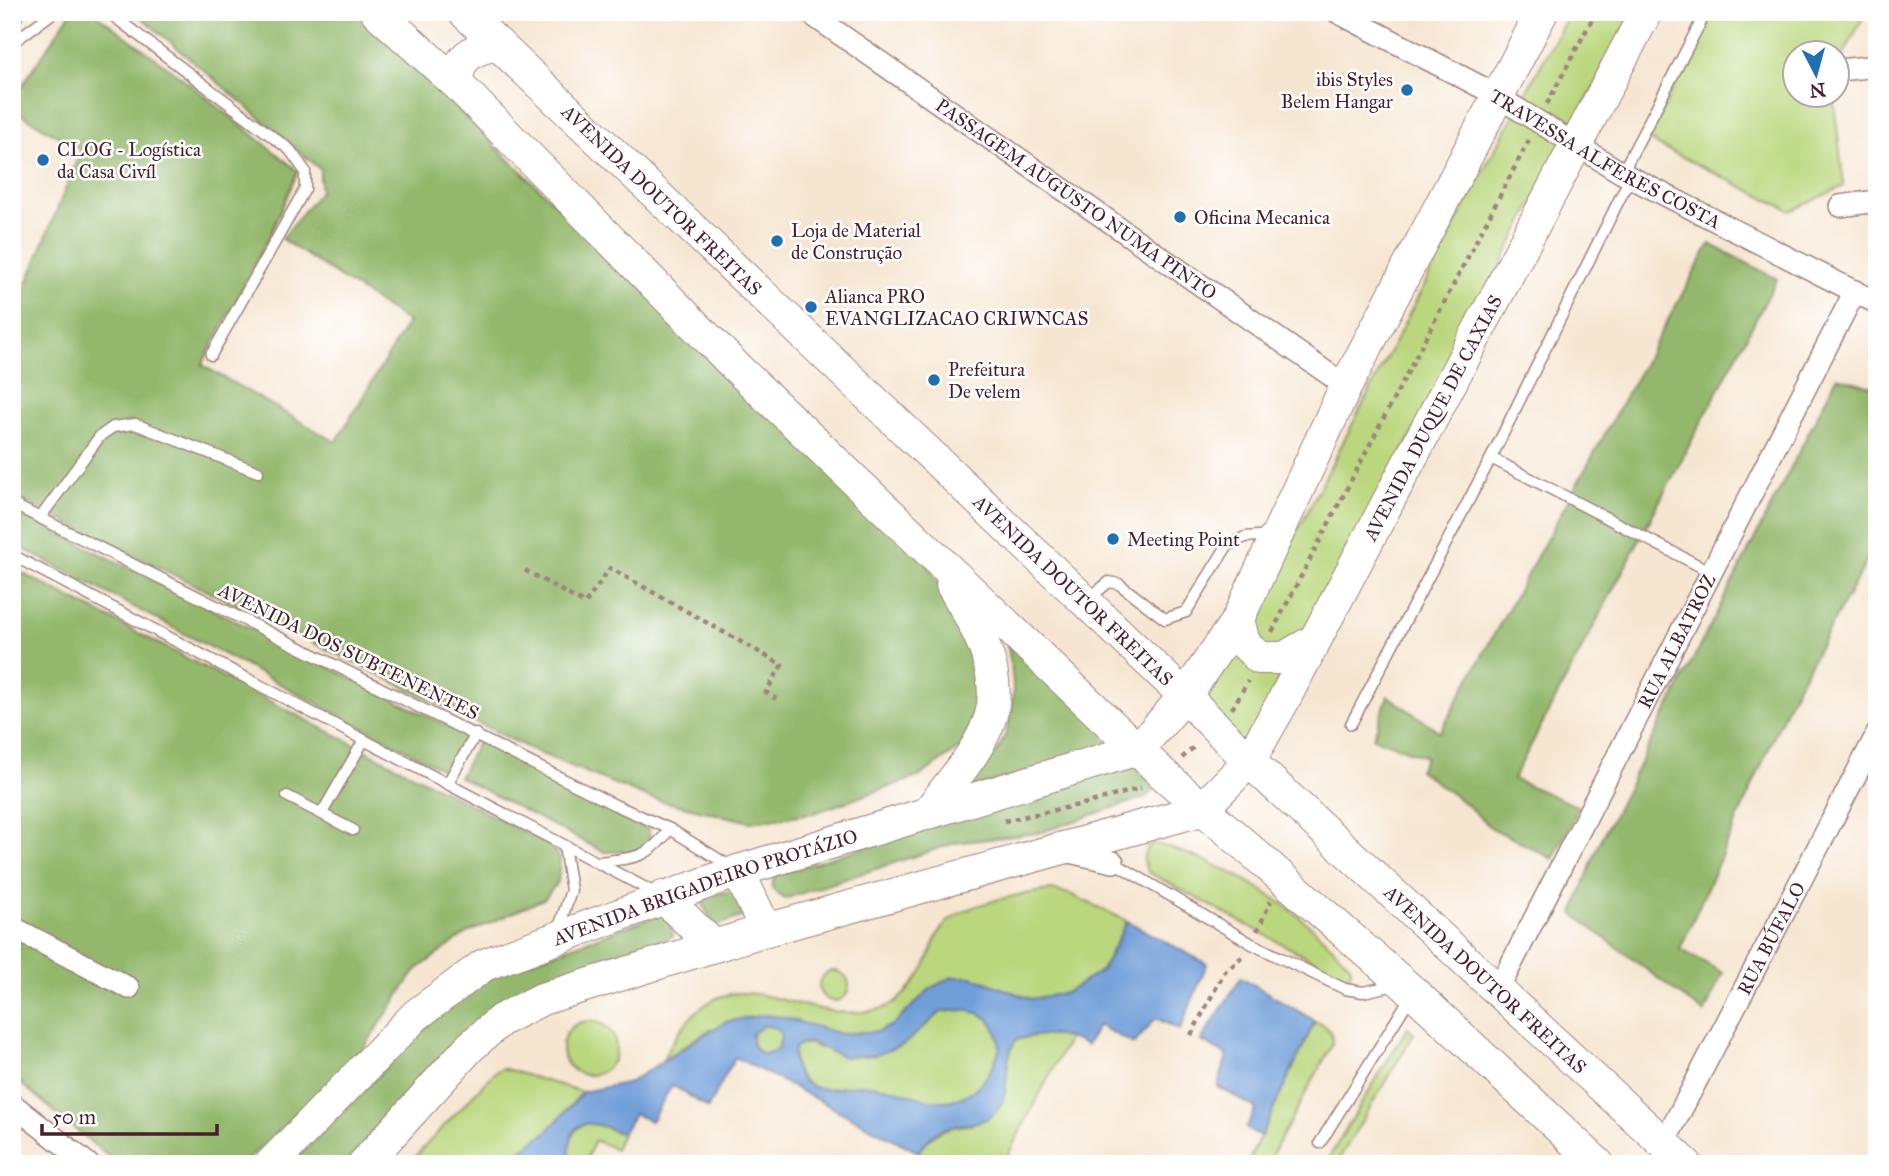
<svg xmlns="http://www.w3.org/2000/svg" width="1889" height="1176" font-family="'IM FELL Great Primer',serif">
  <style>
    .green { fill: #bad77d; stroke: #827b54; stroke-width: 2 }
    .forest { fill: #93b86c; stroke: #6e6c4c; stroke-width: 2 }
    .water { fill: #6f9ed8; stroke: #5c5e82; stroke-width: 2; fill-rule: evenodd }
    .lines { fill: none; stroke-linecap: round; stroke-linejoin: round }
    .lane-casing { stroke: #a0827e; stroke-width: 13 }
    .street-casing { stroke: #a0827e; stroke-width: 24 }
    .secondary-casing { stroke: #a0827e; stroke-width: 34 }
    .path { stroke: #a0827e; stroke-width: 4.5; stroke-dasharray: 5 5; stroke-linecap: butt }
    .lane { stroke: #fff; stroke-width: 10 }
    .street { stroke: #fff; stroke-width: 21 }
    .secondary { stroke: #fff; stroke-width: 32 }
    .poi-dot { fill: #1f6fb2; stroke: #fff; stroke-width: 2.5 }
    .labels { text-anchor: middle; stroke-width: 5; stroke-linejoin: round; paint-order: stroke }
    .poi-label { font-size: 19px; fill: #4a1f2b; stroke: #fff; text-anchor: start }
    .street-label { font-size: 19px; fill: #4a1f2b; stroke: #fff }
  </style>
  <rect width="100%" height="100%" fill="#fff"/>
  <filter id="ink" filterUnits="userSpaceOnUse"><feTurbulence type="fractalNoise" baseFrequency=".0143" numOctaves="2"/><feDisplacementMap in="SourceGraphic" scale="14" xChannelSelector="R" yChannelSelector="G"/><feConvolveMatrix kernelMatrix="1 2 1 2 8 2 1 2 1" color-interpolation-filters="sRGB"/></filter>
  <filter id="wash" filterUnits="userSpaceOnUse"><feTurbulence type="fractalNoise" baseFrequency=".00686" numOctaves="4" result="noise"/><feDisplacementMap in="SourceGraphic" scale="28" xChannelSelector="R" yChannelSelector="G"/><feGaussianBlur stdDeviation="1.57" result="paint"/><feColorMatrix in="noise" values="0 0 0 0 0 0 0 0 0 0 0 0 0 0 0 0 0 1.4 0 .05"/><feComposite in="paint" operator="in"/></filter>
  <g filter="url(#wash)">
    <rect width="100%" height="100%" fill="#f6e6d1"/>
    <path class="green" d="M1570 12H1633L1307 635 1280 650 1258 647 1249 633 1271 582 1480 177Z
      M1710 12H1866L1837 67 1836 52H1794V94L1833 95 1844 186 1791 211 1648 140Z
      M1235 632 1285 665 1248 751 1192 695Z
      M1153 843C1233 865 1297 905 1351 967V972L1347 977 1342 976 1148 872C1141 860 1142 852 1153 843Z
      M1051 890 1070 894 1127 921 1102 970 1066 993 1031 999 972 977 931 988 893 1025 880 1031 841 1034 781 1017 710 1029 662 1061C728 929 791 1035 884 1008 902 1002 922 975 929 957 933 948 935 936 942 928 960 903 1022 894 1051 890Z
      M819 986a15 15 0 1 1 30 0a15 15 0 1 1-30 0Z
      M961 1010C987 1012 996 1020 1000 1046 993 1076 972 1103 937 1101 915 1100 891 1084 863 1085 845 1085 822 1095 805 1082 795 1075 792 1060 794 1048 803 1042 809 1042 818 1048L903 1045 941 1012Z
      M1315 1021C1328 1027 1333 1030 1332 1045L1267 1164H1247Z
      M562 1048a27 27 0 1 1 54 0a27 27 0 1 1-54 0Z
      M752 1039a15 15 0 1 1 30 0a15 15 0 1 1-30 0Z
      M1408 1027 1414 1034 1336 1164H1325Z
      M1033 1035 1070 1036 1003 1164H923L927 1156 918 1152C933 1132 947 1126 972 1125L1006 1075 1010 1049 1016 1040Z
      M502 1068 583 1092 549 1130 518 1152 483 1156 473 1164H408L495 1072Z
      M584 1123H599L622 1134 615 1149 595 1140 584 1164H577L570 1156C569 1140 571 1133 584 1123Z"/>
    <path class="forest" d="M71 12H93L181 77 298 171 270 235 202 365 336 442 408 322 282 239 320 191V169L135 12H356L926 561 984 667 980 694 962 746 920 776 814 813 750 822 649 798 539 753 12 496V321L81 150 12 109V101Z
      M1710 244 1777 279 1513 779 1579 807 1553 859 1490 827 1467 805 1419 770 1426 757 1373 738 1388 696 1440 732Z
      M1837 377 1877 388V543L1792 696 1680 949 1723 973 1704 1013 1573 914 1598 846Z
      M12 510 466 735 447 772 12 543Z
      M12 568 551 846 560 859 558 882 544 899 467 933 416 970 359 1055 243 1164H117L12 1076Z
      M1004 630 1127 745 962 790C973 778 988 766 996 753 1021 713 1014 671 1004 630Z
      M479 740 649 830 650 841 641 851 604 852 459 777Z
      M1140 758 1158 785 1146 797 1039 833 955 843 784 899 772 889 774 876Z
      M735 889 746 915 714 927 701 900Z
      M664 913 674 936C624 953 570 966 524 991 455 1027 396 1107 344 1164H291L434 1019 479 980Z"/>
    <path class="water" d="M1127 921 1207 964 1180 1030 1156 1018 1134 1044 1098 1025 1087 1045C1064 1034 1041 1032 1016 1040 1001 1062 1012 1090 998 1109 984 1128 961 1121 942 1129 932 1134 925 1143 918 1152L735 1057 708 1108 672 1085 651 1121 634 1114 622 1134C593 1121 568 1113 570 1156L577 1164H473L483 1156 518 1152 527 1147 549 1130 583 1092 630 1082 725 1022 763 1015 782 1017 841 1034 879 1031 893 1025 931 988 952 977H972L1031 999 1066 993 1102 970ZM961 1010C987 1012 996 1020 1000 1046 993 1076 972 1103 937 1101 915 1100 891 1084 864 1085 845 1085 822 1095 805 1083 795 1075 792 1060 794 1049L800 1044 811 1043 844 1057 876 1055 903 1045 941 1012ZM764 1025 778 1029 781 1036 778 1049 765 1054 758 1052 752 1044V1034Z
      M1241 977 1315 1021 1261 1136 1246 1128 1256 1108 1218 1087 1227 1055 1201 1041Z"/>
  </g>
  <g filter="url(#ink)">
    <g class="lines">
      <g class="lane-casing">
        <path id="lane" d="M108 12 290 150 305 171V189L211 355
          M12 32 18 12
          M12 43 54 12
          M1622 173 1706 12
          M1491 458 1713 573
          M12 504 615 805 670 829 731 867
          M40 518 100 436 113 427 135 424 258 472
          M12 555 657 894
          M1087 600 1109 582 1119 584 1165 619 1186 612 1227 546 1245 537 1271 535
          M1351 724 1491 458 1630 178
          M447 784 476 734
          M287 796 353 830
          M322 813 364 740
          M597 862C633 858 647 860 670 829
          M1113 862 1252 944 1345 989 1363 992 1395 985
          M558 931 571 890 564 846
          M1320 1143 1413 993"/>
      </g>
      <g class="street-casing">
        <g id="street">
          <path id="s1" d="M808 12 1346 386"/>
          <path id="s2" d="M1337 12 1485 89 1622 173 1877 303"/>
          <path d="M1839 70 1877 66"/>
          <path d="M1840 206 1877 201"/>
          <path d="M1065 851 1113 862"/>
          <path d="M12 927 129 988"/>
          <path id="s3" d="M1498 990 1855 291"/>
          <path d="M12 1104 88 1164"/>
          <path id="s4" d="M1664 1143 1877 734"/>
        </g>
      </g>
      <g class="secondary-casing">
        <g id="secondary">
          <path d="M377 12 457 84 738 369 1163 774 1413 992 1598 1164"/>
          <path id="s5" d="M464 12 1185 696 1249 761 1686 1164"/>
          <path d="M457 84C457 57 472 49 497 44"/>
          <path d="M1238 619 1244 643 1259 658H1284L1315 640"/>
          <path id="s6" d="M1201 810 1249 761 1281 705 1646 12"/>
          <path d="M927 814C948 784 981 751 991 715 1003 669 974 622 952 585"/>
          <path d="M738 871 766 930"/>
          <path d="M663 897 714 946"/>
          <path id="s7" d="M271 1164 416 1015 484 965 738 871 1138 749 1185 696 1238 619 1346 386 1542 12"/>
          <path d="M364 1164 470 1047 501 1020 542 999 766 930 1201 810"/>
        </g>
      </g>
      <path class="path" d="M1547 104 1596 12
        M525 570 585 604 610 568 782 665 766 692 776 699
        M1272 632 1529 140
        M1232 709 1248 681
        M1182 758 1196 745
        M1004 821 1088 803 1141 788
        M1257 931 1271 901
        M1191 1035 1225 971 1242 957"/>
      <use href="#lane" class="lane"/>
      <use href="#street" class="street"/>
      <use href="#secondary" class="secondary"/>
    </g>
  </g>
  <g class="poi-dot">
    <circle cx="1407" cy="90" r="7"/>
    <circle cx="43" cy="160" r="7"/>
    <circle cx="1180" cy="217" r="7"/>
    <circle cx="777" cy="241" r="7"/>
    <circle cx="811" cy="307" r="7"/>
    <circle cx="934" cy="380" r="7"/>
    <circle cx="1113" cy="539" r="7"/>
  </g>
  <g class="labels">
    <g class="poi-label">
      <text x="1393" y="86" text-anchor="end">ibis Styles<tspan x="1393" dy="22">Belem Hangar</tspan></text>
      <text x="57" y="156">CLOG - Logística<tspan x="57" dy="22">da Casa Civíl</tspan></text>
      <text x="1194" y="224">Oficina Mecanica</text>
      <text x="791" y="237">Loja de Material<tspan x="791" dy="22">de Construção</tspan></text>
      <text x="825" y="303">Alianca PRO<tspan x="825" dy="22">EVANGLIZACAO CRIWNCAS</tspan></text>
      <text x="948" y="376">Prefeitura<tspan x="948" dy="22">De velem</tspan></text>
      <text x="1127" y="546">Meeting Point</text>
    </g>
    <g class="street-label">
      <text dy="7" stroke="none"><textPath href="#s2" startOffset="306">TRAVESSA ALFERES COSTA</textPath></text>
      <text dy="7" stroke="none"><textPath href="#s1" startOffset="327">PASSAGEM AUGUSTO NUMA PINTO</textPath></text>
      <text dy="7" stroke="none"><textPath href="#s5" startOffset="273">AVENIDA DOUTOR FREITAS</textPath></text>
      <text dy="7" stroke="none"><textPath href="#s6" startOffset="458">AVENIDA DUQUE DE CAXIAS</textPath></text>
      <text dy="7" stroke="none"><textPath href="#s5" startOffset="840">AVENIDA DOUTOR FREITAS</textPath></text>
      <text dy="7" stroke="none"><textPath href="#s3" startOffset="392">RUA ALBATROZ</textPath></text>
      <text transform="translate(349 651) rotate(26)" y="7">AVENIDA DOS SUBTENENTES</text>
      <text dy="7" stroke="none"><textPath href="#s7" startOffset="527">AVENIDA BRIGADEIRO PROTÁZIO</textPath></text>
      <text dy="7" stroke="none"><textPath href="#s4" startOffset="231">RUA BÚFALO</textPath></text>
      <text dy="7" stroke="none"><textPath href="#s5" startOffset="1407">AVENIDA DOUTOR FREITAS</textPath></text>
    </g>
  </g>
  <rect width="1889" height="1176" fill="none" stroke="#fff" stroke-width="42"/>
  <g transform="translate(1816 74) rotate(174)"><circle r="33" fill="#ffffff" stroke="#b7a5aa" stroke-width="2"/>
  <path d="M0-5L12 26L0 18L-12 26Z" fill="#1f6fb2"/>
  <text y="-10" font-size="19" font-weight="bold" text-anchor="middle" fill="#4a1f2b">N</text>
  </g>
  <path d="M42 1124v10h175v-10" fill="none" stroke="#4a1f2b" stroke-width="3.5"/>
  <text x="52" y="1124" font-size="21" fill="#4a1f2b" stroke="#ffffff" stroke-width="5" paint-order="stroke">50 m</text>
</svg>
